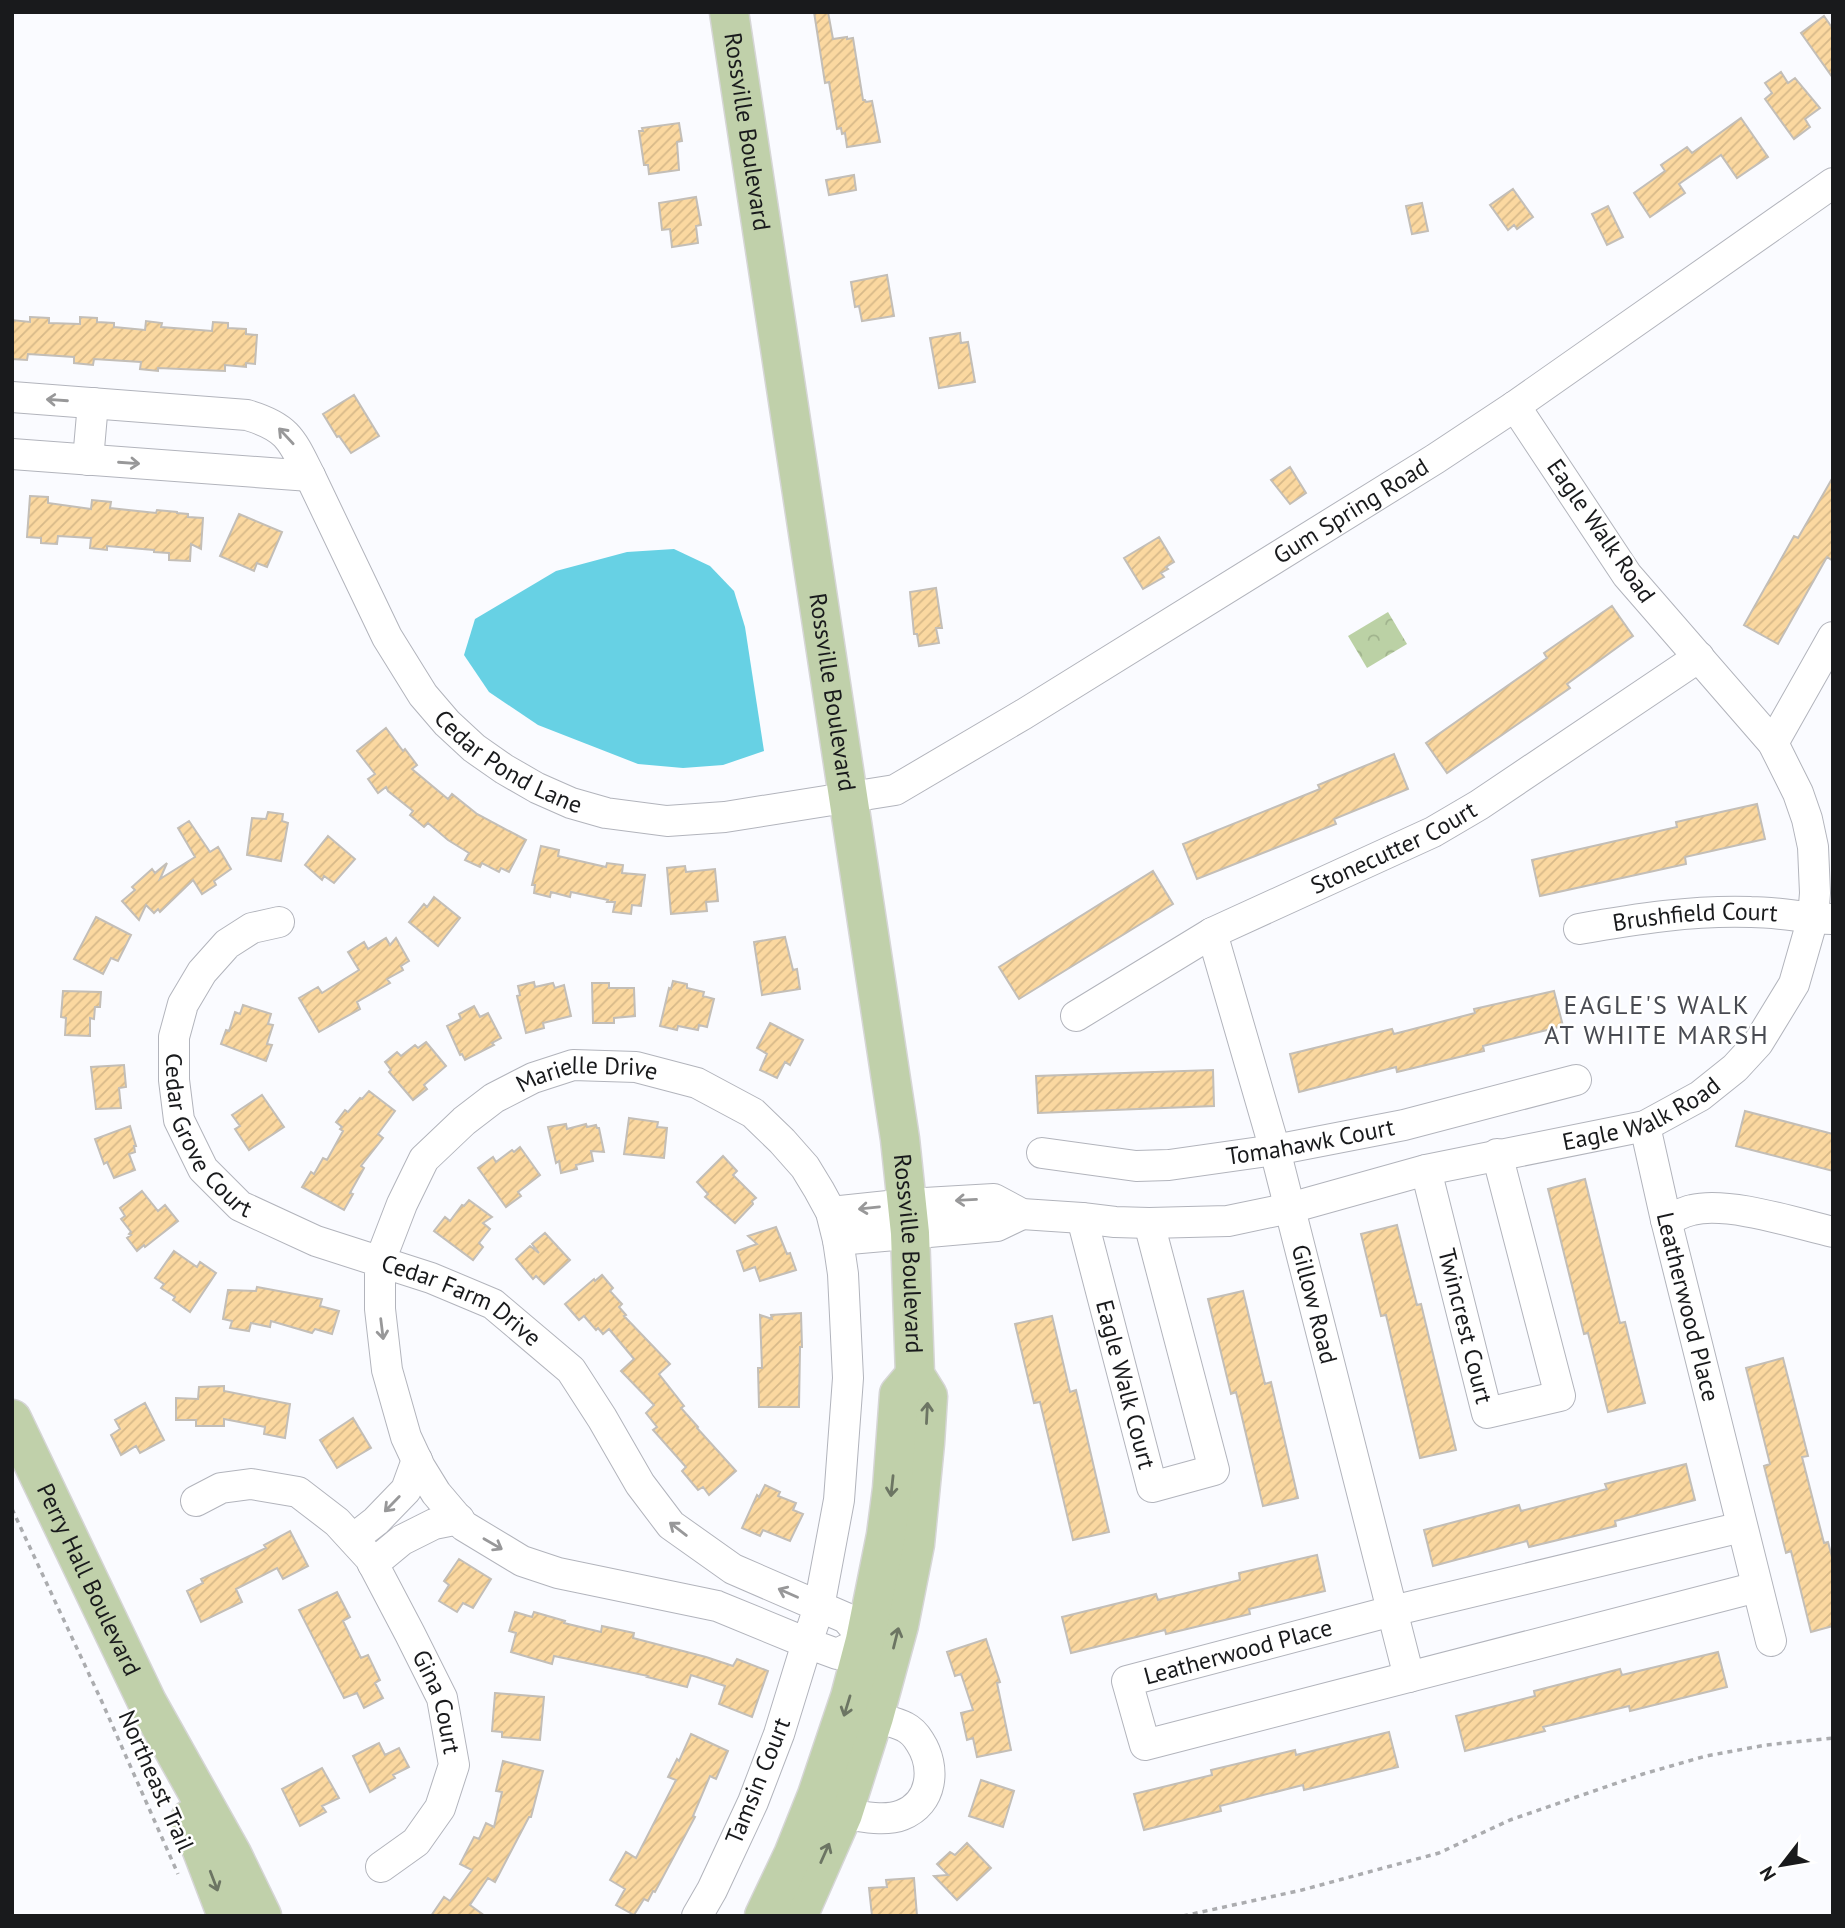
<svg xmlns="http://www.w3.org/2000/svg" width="1845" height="1928" font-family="'PT Sans',sans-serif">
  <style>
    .park { fill: url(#park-crowns) }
    .water { fill: #67d1e4 }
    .building { fill: url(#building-hatch); stroke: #c3beb7; stroke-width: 2 }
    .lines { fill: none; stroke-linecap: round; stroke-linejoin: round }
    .minor-casing { stroke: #b2b4bc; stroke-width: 32 }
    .major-casing { stroke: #d6d6d6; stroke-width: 41 }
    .path { stroke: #abacaf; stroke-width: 3.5; stroke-dasharray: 5 5; stroke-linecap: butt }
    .minor { stroke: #fff; stroke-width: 30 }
    .major { stroke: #c0d0aa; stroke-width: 38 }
    .oneway { stroke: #989899 }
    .oneway2 { stroke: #6c7563 }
    .labels { text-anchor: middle; stroke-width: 5; stroke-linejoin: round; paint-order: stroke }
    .street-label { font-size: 24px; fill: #191a1c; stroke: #fff }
    .neighbourhood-label { font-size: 26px; letter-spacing: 2px; fill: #494b52; stroke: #fff }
  </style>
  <defs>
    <pattern id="park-crowns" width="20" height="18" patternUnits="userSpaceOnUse" patternTransform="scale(1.75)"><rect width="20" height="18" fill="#bbd1a5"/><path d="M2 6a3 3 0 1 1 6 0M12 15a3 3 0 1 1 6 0" fill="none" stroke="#a0b38d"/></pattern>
    <pattern id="building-hatch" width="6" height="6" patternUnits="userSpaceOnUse" patternTransform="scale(1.75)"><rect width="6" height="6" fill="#fbd8a0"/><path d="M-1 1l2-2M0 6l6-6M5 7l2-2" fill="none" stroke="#d7b989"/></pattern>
  </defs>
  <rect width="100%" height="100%" fill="#fafbff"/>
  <path class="park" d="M1388 612 1407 644 1367 668 1348 636Z"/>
  <path class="water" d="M674 549 710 566 734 591 745 627 764 751 723 765 683 768 638 764 538 725 489 692 464 655 475 619 556 571 627 552Z"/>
  <path class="building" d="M814 12H828L833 39 847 37V39L853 38 863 100H865L866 102 872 101 880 142 847 147 845 133 842 134 841 128 837 129 829 82 825 83Z
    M1824 16 1833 29V78L1801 33Z
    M1781 72 1788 83 1795 78 1820 108 1805 119 1810 127 1794 139 1765 99 1772 93 1765 83Z
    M1741 118 1768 157 1737 178 1721 155 1679 184 1685 193 1650 217 1634 193 1665 171 1661 165 1687 147 1692 153Z
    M679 123 682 141 677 142 679 170 649 174 648 165H644L639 131H643L642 128Z
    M854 175 856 190 829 195 826 180Z
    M1513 189 1533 217 1517 229 1514 225 1508 230 1490 205Z
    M696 197 701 225 696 226 698 243 672 247 670 229 662 230 659 203Z
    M1422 203 1428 231 1412 234 1406 206Z
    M1608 206 1623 237 1607 245 1592 214Z
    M887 275 894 316 862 321 859 306 855 307 851 282Z
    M30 317 49 318V323L80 324V317L97 318V322L114 323V327L145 330 146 321 162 323 161 327 212 331 213 322 228 323V328L246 329V334L257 335 255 364 246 363V367L225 365V371L158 368V371L140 369 141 362 94 359 93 365 74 363V357L28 354 27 360 12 359V320L30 322Z
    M960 333 961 343 968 342 975 382 939 388 930 338Z
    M354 395 379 436 351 453 339 436 337 437 323 414Z
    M1290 467 1306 493 1290 504 1271 480Z
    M1833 477V561L1827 557 1778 644 1744 625 1794 536 1798 538Z
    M30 496 48 497V503L91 509 92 500 111 502 110 508 156 513 157 510 177 512V513L188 514V517L203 518 201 549 191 544 190 561 169 560V553L154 552V550L107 546V550L90 548 91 538 58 536 57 544 41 543V538L27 537Z
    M239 514 282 532 267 567 257 563 254 571 220 556Z
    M1159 537 1174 562 1166 567 1168 569 1161 573 1164 577 1143 589 1124 558Z
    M936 588 942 628H936L939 643 919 646 917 634H914L910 592Z
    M1612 606 1633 636 1567 684 1570 688 1447 773 1426 743 1547 658 1544 653Z
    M386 728 403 751 405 749 417 765 412 769 448 799 452 794 477 814 526 840 509 872 501 868 499 872 482 863 480 867 465 860 469 853 448 840 428 823 424 827 410 815 413 811 388 791 386 787 378 793 368 779 375 774 357 751Z
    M1394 754 1408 789 1334 819 1336 824 1197 879 1183 844 1320 789 1318 785Z
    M1757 804 1765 839 1685 857 1686 864 1540 896 1532 860 1677 827 1676 822Z
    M268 812 283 814 282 821 288 823 281 861 247 855 252 818 266 819Z
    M189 821 210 852 218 847 231 869 214 881 216 885 202 894 193 880 160 912 158 909 154 913 146 905 139 920 122 901 135 890 132 887 152 869 155 873 167 863 160 879 195 857 178 828Z
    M328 836 355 859 334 883 324 876 322 880 305 865Z
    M541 846 559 850 558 856 606 867 607 863 623 865 622 873 645 875 641 906 632 905 631 914 613 912 615 902H607L608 900 571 892 570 897 551 892 550 897 534 893 535 885H532Z
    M685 866 686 872 715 869 718 901 706 902 707 911 671 914 667 868Z
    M1153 871 1173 904 1019 999 999 967Z
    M434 897 460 918 438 946 409 922 424 904 427 907Z
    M96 917 131 935 118 961 111 958 103 974 74 959Z
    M785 937 793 970 797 969 800 989 762 995 754 942Z
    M386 938 390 945 396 938 409 961 401 966 403 970 387 979 390 983 357 1002 360 1009 319 1032 299 998 318 987 322 993 359 970 348 952 364 942 368 949Z
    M673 981 687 984V988L704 992 703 996 714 999 707 1027 699 1025 698 1030 678 1026 677 1030 660 1026 669 988 671 989Z
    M534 982 535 987 553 983 555 988 564 985 571 1016 543 1023 544 1028 526 1033 517 996 520 995 518 986Z
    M592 983H609V988H634L635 1016 614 1018V1023H593Z
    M63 991 101 992 100 1007H95L94 1019 90 1018V1036L65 1035 66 1018 61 1017Z
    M1554 991 1563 1026 1483 1046 1484 1051 1397 1072 1396 1067 1299 1092 1290 1054 1392 1029 1394 1034 1475 1013 1474 1009Z
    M243 1005 271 1014 268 1024 273 1025 267 1044 272 1045 266 1061 221 1044 226 1030 229 1031 235 1012 240 1014Z
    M474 1006 480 1017 488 1013 501 1038 492 1043 494 1045 465 1060 462 1054 460 1055 447 1026 461 1019 459 1014Z
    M770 1023 803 1040 790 1065 785 1062 777 1078 760 1070 767 1054 757 1048Z
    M426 1042 446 1066 424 1085 427 1089 413 1100 389 1072 391 1070 385 1062 397 1052 401 1056 415 1045 418 1048Z
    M124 1065 126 1087 119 1088 121 1108 96 1109 91 1067Z
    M1213 1070 1214 1106 1038 1113 1036 1076Z
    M369 1091 395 1111 378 1134 383 1138 361 1166 364 1168 350 1193 353 1194 344 1210 302 1187 311 1172 314 1174 323 1158 327 1160 343 1131 340 1129 342 1127 336 1122 345 1110 348 1112 360 1098 362 1099Z
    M262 1095 284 1127 249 1150 235 1129 240 1126 232 1115Z
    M1745 1111 1833 1134V1171L1736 1146Z
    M629 1118 658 1122 657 1127 667 1128 664 1158 624 1154Z
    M566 1124 567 1129 586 1124 587 1127 596 1125 597 1128H599L604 1152 591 1151 593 1161 576 1165 577 1169 561 1173 559 1161 556 1163 548 1127Z
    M130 1126 136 1146H134L135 1152 129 1154 135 1170 114 1178 107 1162 104 1164 95 1139Z
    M520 1147 540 1175 518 1192 521 1196 506 1207 478 1168 493 1157 496 1162 512 1150 514 1152Z
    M723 1156 737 1171 733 1175 756 1198 752 1201 753 1204 735 1223 705 1197 708 1194 697 1182Z
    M1585 1179 1620 1323 1625 1322 1645 1403 1608 1412 1588 1333 1584 1334 1548 1189Z
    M142 1191 158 1211 165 1205 178 1221 145 1247 144 1245 137 1251 127 1238 131 1235 129 1234 131 1232 121 1219 125 1216 120 1208Z
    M469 1200 492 1217 483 1223 490 1229 479 1243 483 1247 473 1260 434 1231 445 1217 450 1221 462 1205 464 1206Z
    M1397 1225 1417 1305 1421 1304 1456 1450 1420 1458 1386 1315 1381 1316 1361 1234Z
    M776 1227 787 1254 790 1253 796 1270 760 1281 755 1267 744 1271 737 1251 757 1244 748 1236Z
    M545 1233 570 1260 544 1284 536 1276 533 1279 516 1259 530 1246 539 1253 532 1244Z
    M174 1251 197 1267 200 1262 216 1273 190 1312 173 1300 175 1297 161 1288 164 1284 155 1278Z
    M602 1275 613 1288 610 1291 622 1304 619 1307 626 1315 624 1316 670 1364 659 1374 684 1406 681 1408 698 1427 697 1428 736 1471 709 1495 703 1487 698 1490 682 1471 686 1467 653 1430 657 1427 646 1413 654 1405 621 1371 634 1359 609 1329 603 1334 598 1328 596 1330 584 1316 579 1320 565 1304 594 1279 595 1281Z
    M257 1287 322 1299 320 1306 339 1311 332 1334 315 1329 312 1333 271 1321 270 1327 251 1323 249 1331 230 1328 232 1321 223 1319 228 1290 256 1291Z
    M1243 1291 1265 1384 1271 1382 1298 1498 1263 1506 1236 1392 1231 1394 1208 1299Z
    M801 1313 802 1347H800L799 1407H759L758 1368H762L760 1315 772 1319 771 1315Z
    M1052 1316 1070 1392 1076 1390 1109 1532 1073 1540 1040 1402 1034 1403 1015 1324Z
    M1783 1358 1808 1456 1802 1457 1824 1543 1828 1542 1833 1561V1626L1811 1632 1791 1551 1786 1553 1764 1466 1770 1464 1746 1368Z
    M224 1386V1391L290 1404 285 1438 264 1434 265 1427 224 1419V1426H196V1420H176V1398L198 1399 199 1387Z
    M145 1403 164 1440 140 1453 136 1446 121 1455 111 1435 120 1429 115 1420Z
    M353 1418 371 1448 337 1468 320 1440Z
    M1686 1464 1695 1500 1615 1521 1616 1526 1529 1547 1527 1541 1433 1566 1424 1530 1519 1505 1521 1511 1607 1489 1605 1484Z
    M765 1485 780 1492 778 1496 796 1503 793 1510 803 1514 790 1541 763 1530 760 1536 742 1528 757 1495 759 1497Z
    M290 1531 308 1566 283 1579 277 1568 236 1589 242 1602 201 1622 187 1591 203 1583 201 1579 266 1548 264 1545Z
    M1317 1555 1325 1591 1249 1609 1250 1614 1166 1634 1165 1630 1071 1653 1062 1617 1156 1594 1158 1600 1240 1580 1239 1573Z
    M459 1559 491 1579 473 1608 463 1603 457 1612 439 1601 449 1585 444 1581Z
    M337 1592 350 1617 343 1621 361 1658 368 1655 380 1680 375 1683 383 1698 364 1708 357 1693 344 1698 299 1610Z
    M515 1612 532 1617 534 1612 565 1621 564 1623 601 1632 602 1626 634 1633 633 1638 706 1657 733 1666 737 1659 768 1671 752 1717 719 1704 725 1686 691 1675 687 1687 647 1677 648 1676 554 1656 552 1664 511 1652 516 1633 509 1631Z
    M986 1639 1000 1682 997 1683 1011 1750 977 1757 973 1738 967 1740 961 1713 973 1710 961 1674 955 1676 947 1652Z
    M1718 1652 1727 1687 1630 1711 1629 1706 1543 1727 1545 1731 1465 1751 1456 1716 1535 1696 1534 1691 1620 1669 1622 1675Z
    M495 1693 544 1697 540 1740 502 1737V1732L492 1731Z
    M1389 1732 1398 1767 1304 1790 1303 1785 1220 1806 1221 1811 1144 1830 1134 1794 1212 1775 1211 1770 1295 1750 1296 1755Z
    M691 1734 728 1751 716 1779 710 1776 693 1816 695 1817 655 1892 653 1891 648 1901 644 1899 634 1915 616 1905 625 1889 610 1880 626 1852 636 1858 676 1780 668 1777 677 1759 679 1761Z
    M379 1743 385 1755 399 1748 409 1767 393 1775 395 1778 370 1792 353 1756Z
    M503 1761 543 1771 531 1817H529L495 1882 488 1878 470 1905 485 1916H431L444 1897 450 1901 472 1870 460 1864 474 1837 479 1839 486 1823 494 1827 502 1792 496 1791Z
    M322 1768 339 1798 322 1806 326 1812 300 1826 282 1789Z
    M981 1780 1014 1791 1003 1827 969 1816Z
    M967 1843 991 1868 957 1900 934 1876 948 1875 937 1864 950 1852 955 1855Z
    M914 1878 917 1916H872L869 1888 887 1887 886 1880Z"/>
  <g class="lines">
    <g class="minor-casing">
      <g id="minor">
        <path d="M12 397 247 415C288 427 292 440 310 476L12 454"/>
        <path d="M88 460 93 403"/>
        <path id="s1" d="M310 476 387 637 423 695 447 723 474 748 504 769 537 788 571 803 606 813 667 821 725 817 895 790 1024 714 1435 459 1515 406 1833 183"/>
        <path d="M1773 743 1833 637"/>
        <path id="s2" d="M279 922 252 928 227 944 202 972 183 1004 174 1037V1080L179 1120 203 1169 240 1206 316 1241 431 1278 493 1304 571 1370 602 1418 640 1484 671 1525 733 1569 846 1618 865 1640 837 1654 807 1643 717 1606 558 1573 522 1561 464 1526 436 1493 420 1467 406 1437 387 1370 380 1309V1261L402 1204 424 1159 464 1121 494 1098 533 1078 573 1065 636 1067 697 1083 753 1113 782 1141 805 1167 819 1190 831 1212 838 1240 843 1274 848 1378 839 1500 819 1607 807 1643 779 1734 753 1802 712 1890 697 1916"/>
        <path id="s3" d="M1579 929C1636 919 1693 910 1751 912 1778 912 1805 918 1832 919"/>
        <path id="s4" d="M1212 933 1275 1150 1409 1677"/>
        <path id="s5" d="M1076 1016 1212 933 1433 832 1479 805 1699 657"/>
        <path id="s6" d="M1645 1126 1666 1220 1771 1641"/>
        <path id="s7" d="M1042 1153 1136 1166 1169 1165 1275 1150 1404 1125 1576 1080"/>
        <path id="s8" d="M1426 1170 1487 1413 1560 1396 1497 1154"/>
        <path id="s9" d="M831 1212 907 1204 994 1199 1022 1214 1082 1218 1115 1222 1149 1223 1228 1221 1290 1208 1426 1170 1645 1126 1700 1096 1735 1068 1758 1043 1794 984 1813 918 1815 893 1813 847 1807 819 1798 793 1773 743 1627 575 1515 406"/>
        <path id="s10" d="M1082 1218 1152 1487 1214 1470 1149 1223"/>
        <path d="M1666 1220C1674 1217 1683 1212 1692 1210 1728 1201 1795 1223 1833 1232"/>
        <path d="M838 1240 997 1226 1022 1214"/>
        <path id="s11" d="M196 1501 221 1488 251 1484 298 1492 337 1522 370 1558 410 1634 442 1698 454 1765 440 1808 416 1842 381 1867"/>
        <path d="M1742 1527 1392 1611 1127 1681 1145 1745 1757 1587"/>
        <path d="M353 1539 376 1521 406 1490 417 1460"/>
        <path d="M373 1564 402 1540 434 1524 459 1519"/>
        <path d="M843 1814C861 1816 884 1822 902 1815 933 1803 936 1767 920 1742 917 1737 911 1730 905 1727 896 1722 884 1720 874 1717"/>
      </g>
    </g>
    <g class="major-casing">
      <g id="major">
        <path id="s12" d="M729 12 900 1139 910 1233 915 1375 928 1396 925 1443 915 1544 899 1625 874 1717 843 1814 798 1916"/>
        <path id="s13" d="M12 1419 147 1702 232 1854 262 1916"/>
        <path d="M190 1819 227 1916"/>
        <path d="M764 1916 793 1855 817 1795 850 1697 865 1640 886 1535 892 1489 899 1394 915 1375"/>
      </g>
    </g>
    <path class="path" d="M12 1509 102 1702 178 1874
      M1183 1916 1302 1890 1439 1853 1510 1820 1643 1774 1706 1756 1766 1745 1833 1738"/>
    <use href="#minor" class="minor"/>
    <use href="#major" class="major"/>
  </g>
  <defs><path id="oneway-shaft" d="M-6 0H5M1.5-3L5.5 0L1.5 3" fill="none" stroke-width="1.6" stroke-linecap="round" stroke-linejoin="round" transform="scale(1.75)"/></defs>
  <g class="oneway">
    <use href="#oneway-shaft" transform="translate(57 400) rotate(-176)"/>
    <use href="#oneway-shaft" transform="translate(286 436) rotate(-133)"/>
    <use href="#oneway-shaft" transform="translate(129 463) rotate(4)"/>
    <use href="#oneway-shaft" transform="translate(966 1200) rotate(177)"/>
    <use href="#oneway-shaft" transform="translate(869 1208) rotate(174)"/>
    <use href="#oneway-shaft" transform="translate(382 1329) rotate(83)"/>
    <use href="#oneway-shaft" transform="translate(392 1504) rotate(134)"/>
    <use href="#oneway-shaft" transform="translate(678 1529) rotate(-142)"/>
    <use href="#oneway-shaft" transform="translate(493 1544) rotate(30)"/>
    <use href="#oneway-shaft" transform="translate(788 1593) rotate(-156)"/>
  </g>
  <g class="oneway2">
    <use href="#oneway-shaft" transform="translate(927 1413) rotate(-87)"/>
    <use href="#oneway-shaft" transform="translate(892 1486) rotate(96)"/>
    <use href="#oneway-shaft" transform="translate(896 1638) rotate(-76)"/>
    <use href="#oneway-shaft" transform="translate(847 1706) rotate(107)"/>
    <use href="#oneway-shaft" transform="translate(825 1853) rotate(-66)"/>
    <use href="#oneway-shaft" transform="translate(214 1881) rotate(69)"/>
  </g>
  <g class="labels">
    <g class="street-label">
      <text dy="8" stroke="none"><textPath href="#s12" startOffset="121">Rossville Boulevard</textPath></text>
      <text dy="8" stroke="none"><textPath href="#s1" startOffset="1295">Gum Spring Road</textPath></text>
      <text transform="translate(1601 531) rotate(55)" y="8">Eagle Walk Road</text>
      <text dy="8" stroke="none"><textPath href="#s12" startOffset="688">Rossville Boulevard</textPath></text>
      <text dy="8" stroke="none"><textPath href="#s1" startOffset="357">Cedar Pond Lane</textPath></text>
      <text dy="8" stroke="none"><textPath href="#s5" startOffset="360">Stonecutter Court</textPath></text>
      <text dy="8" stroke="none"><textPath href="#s3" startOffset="117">Brushfield Court</textPath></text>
      <text dy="8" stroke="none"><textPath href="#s2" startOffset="2161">Marielle Drive</textPath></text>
      <text dy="8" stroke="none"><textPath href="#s9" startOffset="830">Eagle Walk Road</textPath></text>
      <text dy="8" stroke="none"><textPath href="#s2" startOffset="275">Cedar Grove Court</textPath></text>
      <text dy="8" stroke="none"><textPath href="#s7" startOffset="271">Tomahawk Court</textPath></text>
      <text dy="8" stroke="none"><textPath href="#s12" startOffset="1255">Rossville Boulevard</textPath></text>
      <text dy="8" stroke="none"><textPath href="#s4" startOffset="385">Gillow Road</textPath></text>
      <text dy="8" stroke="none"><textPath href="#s6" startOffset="186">Leatherwood Place</textPath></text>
      <text dy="8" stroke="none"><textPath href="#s2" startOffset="598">Cedar Farm Drive</textPath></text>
      <text dy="8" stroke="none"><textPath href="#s8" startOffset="161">Twincrest Court</textPath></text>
      <text dy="8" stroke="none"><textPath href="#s10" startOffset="172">Eagle Walk Court</textPath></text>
      <text dy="8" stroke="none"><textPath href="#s13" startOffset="178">Perry Hall Boulevard</textPath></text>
      <text transform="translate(1238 1652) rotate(-15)" y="8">Leatherwood Place</text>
      <text dy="8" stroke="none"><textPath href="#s11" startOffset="364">Gina Court</textPath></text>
      <text transform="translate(156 1781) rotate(66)" y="8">Northeast Trail</text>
      <text transform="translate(758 1781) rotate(-68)" y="8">Tamsin Court</text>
    </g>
    <g class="neighbourhood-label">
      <text x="1657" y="1014">EAGLE'S WALK<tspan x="1657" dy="30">AT WHITE MARSH</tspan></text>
    </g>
  </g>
  <rect width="1845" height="1928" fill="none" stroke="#191a1c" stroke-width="28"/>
  <g transform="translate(1782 1865) rotate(239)" stroke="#ffffff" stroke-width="5" paint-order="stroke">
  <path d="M0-5L12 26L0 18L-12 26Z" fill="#191a1c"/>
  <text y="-10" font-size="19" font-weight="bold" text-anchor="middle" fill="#191a1c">N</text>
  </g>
</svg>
